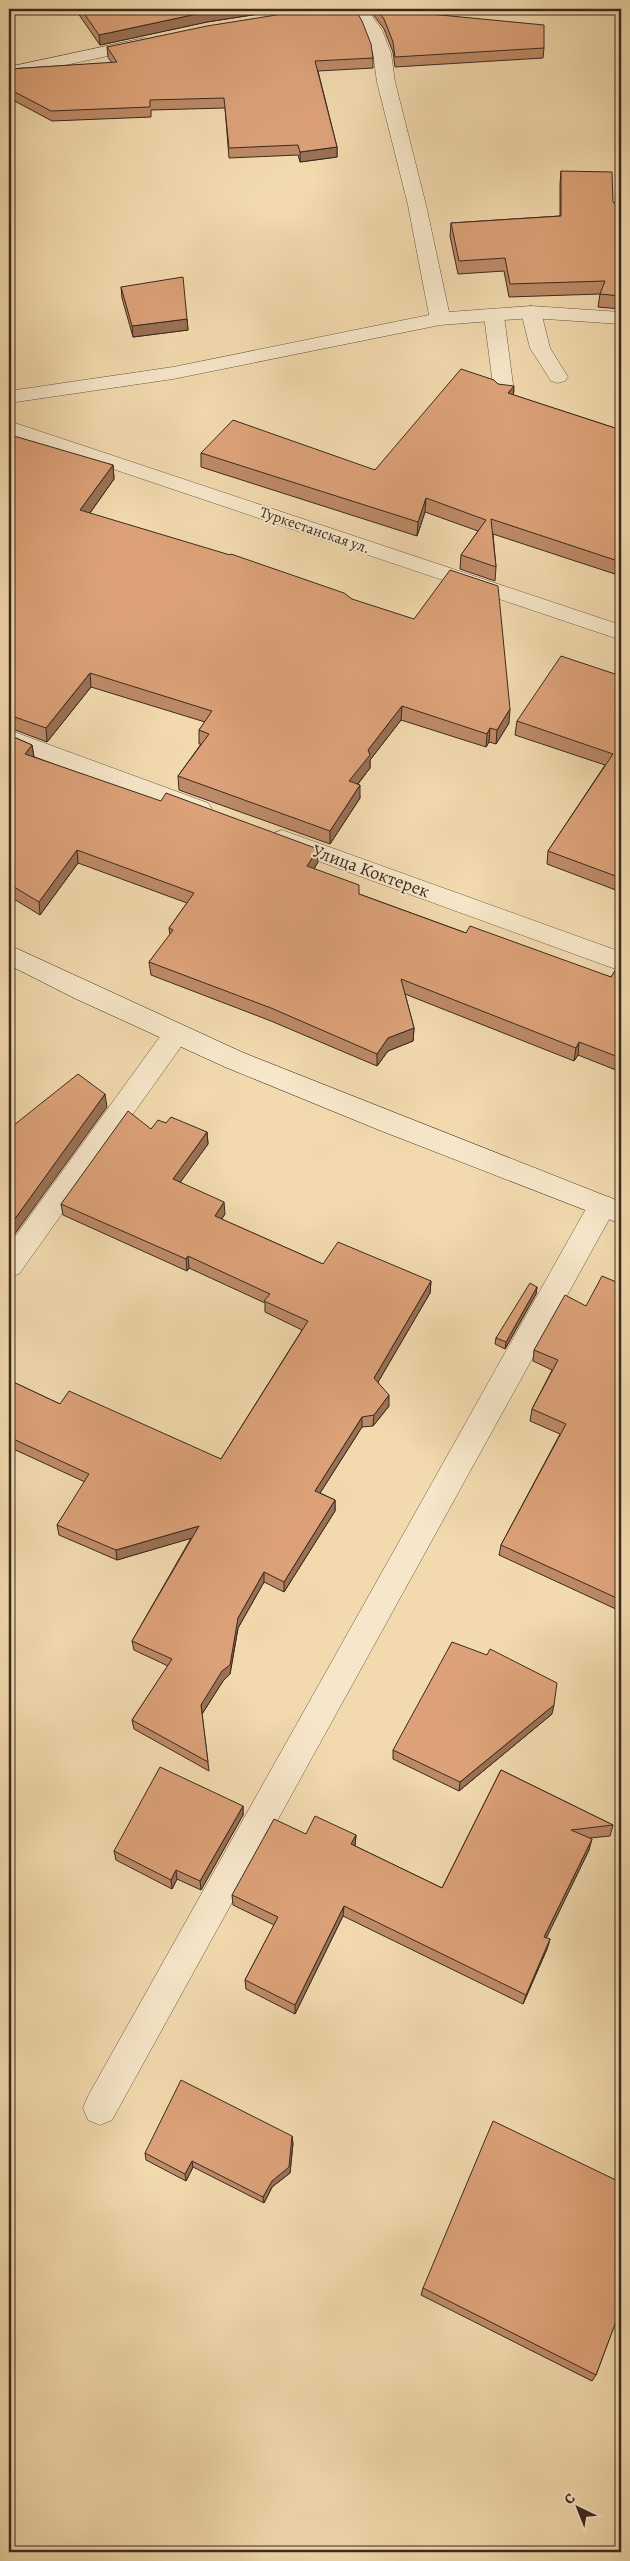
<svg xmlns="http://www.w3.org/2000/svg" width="630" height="2561" font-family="Alegreya,serif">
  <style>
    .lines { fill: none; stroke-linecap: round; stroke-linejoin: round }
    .service-casing { stroke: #695543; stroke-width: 1 }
    .minor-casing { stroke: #695543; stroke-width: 1 }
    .secondary-casing { stroke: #3b291f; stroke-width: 1 }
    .service { fill: #f7e7ca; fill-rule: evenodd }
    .minor { fill: #f7e7ca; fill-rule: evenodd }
    .secondary { fill: #f7e7ca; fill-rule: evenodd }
    .wall { fill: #bd8a67; stroke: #3b291f }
    .shaded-wall { fill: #9a7154; stroke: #3b291f }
    .building { fill: #dca178; stroke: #3b291f }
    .labels { text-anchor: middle; stroke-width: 4; stroke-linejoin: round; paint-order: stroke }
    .far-street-label { font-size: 15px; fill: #3b291f; stroke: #f7e7ca }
    .street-label { font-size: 18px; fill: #3b291f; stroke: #f7e7ca }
  </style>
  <rect width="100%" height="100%" fill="#f2daae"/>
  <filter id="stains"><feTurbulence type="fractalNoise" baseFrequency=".004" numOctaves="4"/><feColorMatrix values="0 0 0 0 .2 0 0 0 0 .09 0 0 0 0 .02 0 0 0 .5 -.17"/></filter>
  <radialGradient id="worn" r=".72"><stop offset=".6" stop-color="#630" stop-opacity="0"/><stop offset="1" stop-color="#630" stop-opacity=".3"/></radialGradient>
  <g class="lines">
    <g class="service-casing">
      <path id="service" d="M531 306 538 308 541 312 550 348 568 377 565 381 558 383 551 381 530 348 521 312 524 308Z
        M494 310 501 312 504 316 514 392 511 396 504 398 497 396 494 392 484 316 487 312Z"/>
    </g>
    <g class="minor-casing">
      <path id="minor" d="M350 9H367L382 30 391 53 395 82 426 205 449 312 531 306 621 312V324L531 318 440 325 173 379 9 403V391L173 367 429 315 408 205 377 82 373 53 364 30Z
        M144 38 150 39 153 43 150 47 9 77V67Z
        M9 421 621 625V640L9 434Z
        M9 730 208 803 212 809 208 815 200 817 192 815 9 747Z
        M282 830 621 952V971L274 845 270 839 274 833Z
        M176 1024 185 1027 189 1034 185 1041 19 1274 9 1277V1245L167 1027Z
        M602 1195 612 1198 615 1206 612 1214 112 2120 100 2125 88 2120 83 2108 88 2096 592 1198Z"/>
    </g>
    <g class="secondary-casing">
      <path id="secondary" d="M9 945 244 1053 621 1202V1224L379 1130 225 1067 74 998 9 965Z"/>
    </g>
    <use href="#service" class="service"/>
    <use href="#minor" class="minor"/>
    <use href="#secondary" class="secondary"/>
  </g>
  <path class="wall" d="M75 9H291L207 22 100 45Z
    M369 9H439L436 14 544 48 543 58 395 67 393 52 384 29Z
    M107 47 373 58V68L318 71 337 147V157L300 162 298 155 229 158 225 108 151 110V117L52 121 9 98V69L112 63 108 57Z
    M561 171 621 207V309L598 307 600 294 509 297 504 271 458 274 450 236 451 223 560 216V184Z
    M121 287 187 319 188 330 133 337 122 298Z
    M498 384 513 395 621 430V576L493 534 496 567 495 581 460 569 461 555 478 531 425 512 417 536 201 467V453L375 470Z
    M9 441 113 465 114 479 90 513 509 723 496 744 489 742 486 747 401 720 370 760V768L358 784 360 798 330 844 179 790 178 776 201 744H199V730L205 722 91 687 47 742 10 728 9 729Z
    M621 676V892L547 864 548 851 605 765 515 735 517 721Z
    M9 735 32 745 34 757 318 862 314 869 359 894 466 933 611 977 621 962V1072L578 1055 574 1061 405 994 414 1028 413 1041 388 1051 377 1066 271 1021 151 975 149 962 170 935 169 928 187 903 78 863 40 915 9 896Z
    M166 1123 207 1132 208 1144 180 1182 225 1214 221 1219 323 1264 431 1281 430 1293 378 1382 389 1406 373 1426 362 1427 320 1493 335 1500V1511L284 1592 264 1582 238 1628 230 1674 223 1681 202 1714 209 1771 134 1729 132 1720 168 1666 134 1650 132 1641 191 1538 117 1560 59 1535 57 1525 85 1482 9 1447V1380L60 1404 221 1459 302 1330 265 1312V1303L189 1268 187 1271 63 1215 61 1204 151 1129Z
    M621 1284V1624L618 1610 499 1555 501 1545 560 1434 530 1421 532 1409 552 1370 533 1361 534 1350 586 1306Z
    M537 1287 536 1294 505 1349 495 1344 496 1338Z
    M552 1714 459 1791 393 1759V1750Z
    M501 1770 613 1825 610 1836 590 1838 589 1850 546 1938 550 1939 547 1949 523 2004 343 1916 295 2014 246 1989 245 1980 274 1925 233 1905 232 1895 306 1834 356 1835 355 1846 442 1888Z
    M243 1806V1815L201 1890 177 1879 172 1889 116 1860 114 1851Z
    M293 2143 290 2173 272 2187 264 2203 193 2167 186 2181 146 2160 145 2153Z
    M621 2177V2317L618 2315 596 2375 592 2381 421 2295 423 2288 619 2182Z"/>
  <path class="shaded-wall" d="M228 9H291L207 22 100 45 99 35 206 12Z
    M433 9H439L430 24V14Z
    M337 147V157L300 162V152Z
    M187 319 188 330 133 337 132 326Z
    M514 386 513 400 508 393Z
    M113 465 114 479 82 524 80 510Z
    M426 498 425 512 417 536 418 522Z
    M90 673 91 687 47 742 46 728Z
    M402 706 401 720 370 760V768L349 795V781L368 750Z
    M510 709 509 723 496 744 497 730Z
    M490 728 489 742 486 747 487 734Z
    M32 745 34 758 25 754Z
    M360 785V798L330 844V831Z
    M318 849V862L307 879V866Z
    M77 850 78 863 40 915 39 902Z
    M414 1028 413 1041 388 1051 377 1066V1054L388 1038Z
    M579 1042 578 1055 574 1061 576 1048Z
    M10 1051 12 1064 9 1067V1052Z
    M105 1094 107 1107 9 1242V1227Z
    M207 1132 208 1144 174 1191 173 1179Z
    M224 1202 225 1214 216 1228 215 1216Z
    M188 1256 189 1268 187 1271 186 1259Z
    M431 1281 430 1293 374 1389V1378Z
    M537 1287 536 1294 505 1349 506 1342Z
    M389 1395V1406L373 1426 374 1415Z
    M362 1417V1427L315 1501V1491Z
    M335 1500V1511L284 1592V1582Z
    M199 1526V1536L117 1560 116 1550Z
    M264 1572V1582L238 1628 230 1674 223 1681 202 1714 201 1705 238 1618Z
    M554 1705 552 1714 459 1791 460 1782Z
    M243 1806V1815L201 1890 200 1881Z
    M356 1835 355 1845 351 1855V1844Z
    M592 1839 589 1850 542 1947 544 1937Z
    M176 1870 177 1879 172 1889 171 1880Z
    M344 1906 343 1916 295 2014V2005Z
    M550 1939 547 1949 523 2004 526 1995Z
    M292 2136 293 2143 290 2173 272 2187 264 2203 263 2197Z
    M192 2161 193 2167 186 2181 185 2174Z"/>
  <path class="building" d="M81 9H228L206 12 99 35Z
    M314 9H355L362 21 371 44 373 58 315 61 337 147 300 152 298 145 229 148 224 98 150 100V107L51 111 9 89V69L117 62 107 47 207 26Z
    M376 9H433L430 14 544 25V48L395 57 393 42 384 19Z
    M561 171 612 172 613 202 621 207V296L600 294 605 281 510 284 505 258 459 261 451 223 561 216Z
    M183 277 187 319 132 326 121 287Z
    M461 369 494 380 498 384 514 386 508 393 621 430V562L491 519 496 567 461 555 486 520 426 498 418 522 201 453 233 420 375 470Z
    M14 436 113 465 80 510 230 555 231 554 344 593 352 599 414 619 450 570 498 586 510 709 497 730 490 728 487 734 402 706 368 750 370 755 349 781 360 785 330 831 178 776 209 734 199 730 212 711 90 673 46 728 9 715V441Z
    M561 656 621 676V878L548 851 613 754 517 721Z
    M9 735 32 745 25 754 161 801 166 793 318 849 307 866 359 885V894L466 933 470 926 611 977 621 962V1058L579 1042 576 1048 401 979 414 1028 388 1038 377 1054 271 1008 149 962 173 930 169 928 194 893 77 850 39 902 9 884Z
    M78 1074 105 1094 9 1227V1129Z
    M128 1111 151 1129 158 1120 166 1123 171 1117 207 1132 173 1179 224 1202 215 1216 323 1264 338 1242 431 1281 374 1378 389 1395 374 1415 362 1417 315 1491 335 1500 284 1582 264 1572 238 1618 230 1665 222 1671 201 1705 208 1762 132 1720 172 1659 132 1641 199 1526 116 1550 57 1525 89 1474 9 1437V1380L60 1404 69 1391 221 1459 308 1321 264 1301 270 1294 188 1256 186 1259 61 1204Z
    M602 1276 621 1284V1602V1600L501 1545 566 1424 532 1409 558 1360 534 1350 565 1295 586 1306Z
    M530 1283 537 1287 506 1342 496 1338Z
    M452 1642 487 1655 490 1649 557 1683 554 1705 460 1782 393 1750Z
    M160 1767 243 1806 200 1881 176 1870 171 1880 114 1851Z
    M501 1770 613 1825 571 1830 592 1839 544 1937 550 1939 526 1995 344 1906 295 2005 245 1980 278 1917 232 1895 274 1819 306 1834 315 1816 356 1835 351 1844 442 1888Z
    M181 2080 292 2136 289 2167 272 2181 263 2197 192 2161 185 2174 145 2153Z
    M493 2121 620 2182 621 2178V2308L596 2375 423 2288Z"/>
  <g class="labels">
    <g class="far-street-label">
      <text transform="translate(315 530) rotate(19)" y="5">Туркестанская ул.</text>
    </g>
    <g class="street-label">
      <text transform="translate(371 871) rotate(20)" y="6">Улица Коктерек</text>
    </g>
  </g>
  <rect width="630" height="2561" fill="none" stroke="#f2daae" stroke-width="30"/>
  <rect x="10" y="10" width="610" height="2541" fill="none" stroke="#3b291f" stroke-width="2.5"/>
  <rect x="15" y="15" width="600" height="2531" fill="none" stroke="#3b291f"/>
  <g transform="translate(578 2508) rotate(317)" stroke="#f7e7ca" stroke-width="4" paint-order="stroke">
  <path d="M0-4L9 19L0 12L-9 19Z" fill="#3b291f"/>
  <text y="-8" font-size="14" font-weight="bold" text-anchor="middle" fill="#3b291f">С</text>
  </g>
  <rect width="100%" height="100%" filter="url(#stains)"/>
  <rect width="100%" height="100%" fill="url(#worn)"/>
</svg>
